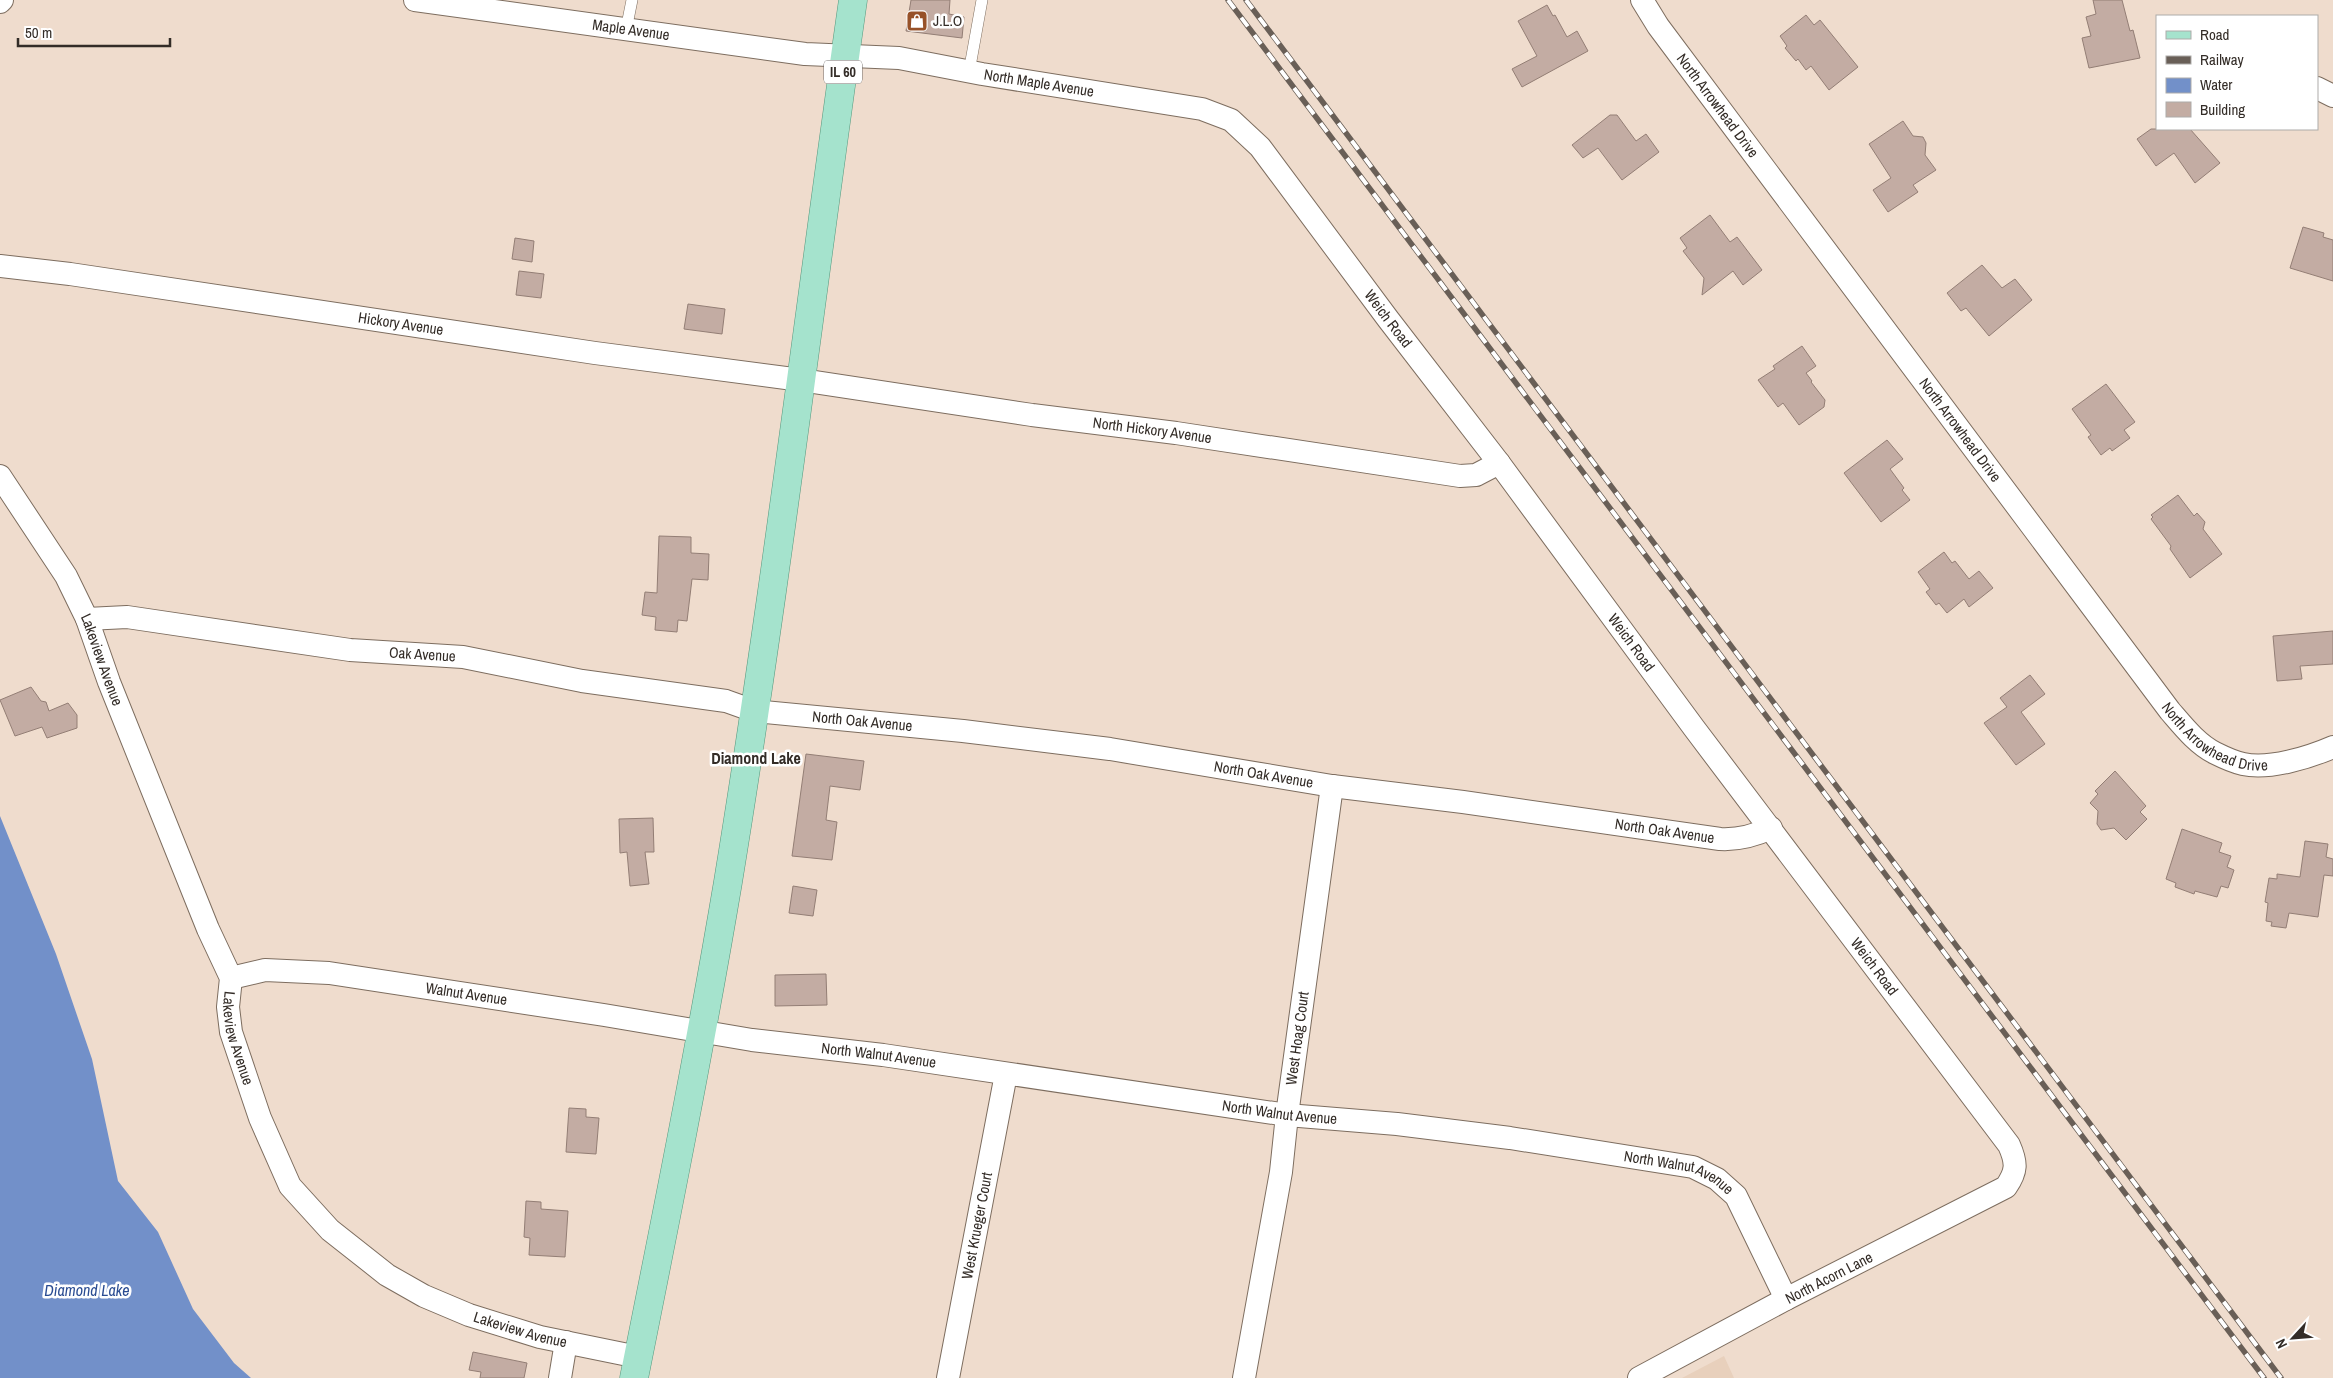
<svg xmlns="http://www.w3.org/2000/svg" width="2333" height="1378" font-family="'Archivo Narrow',sans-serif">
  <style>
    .built { fill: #e8d0bc }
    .water { fill: #7290c9 }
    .building { fill: #c3aca3; stroke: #937e75 }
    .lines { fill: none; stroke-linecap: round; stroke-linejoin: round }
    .service-casing { stroke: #7d6d5f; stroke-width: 12 }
    .minor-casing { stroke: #7d6d5f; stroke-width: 24 }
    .primary-casing { stroke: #56977d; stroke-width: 29 }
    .service { stroke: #fff; stroke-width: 11 }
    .minor { stroke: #fff; stroke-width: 22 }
    .primary { stroke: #a5e3cd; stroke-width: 28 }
    .rail-casing { stroke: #695f57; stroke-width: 5.5 }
    .rail { stroke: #fff; stroke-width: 4; stroke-dasharray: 11; stroke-linecap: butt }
    .labels { text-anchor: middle; stroke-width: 5; stroke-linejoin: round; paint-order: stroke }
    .shield { fill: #fff; stroke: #706b68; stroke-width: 1 }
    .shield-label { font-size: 14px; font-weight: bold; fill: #332c27 }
    .poi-label { font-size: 15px; fill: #332c27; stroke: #fff; text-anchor: start }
    .street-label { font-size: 15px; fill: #332c27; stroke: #fff }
    .neighbourhood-label { font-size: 16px; font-weight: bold; fill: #332c27; stroke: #fff }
    .water-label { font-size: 16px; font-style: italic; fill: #2a4c92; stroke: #fff }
  </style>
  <rect width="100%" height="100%" fill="#efdccd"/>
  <path class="built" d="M1724 1356 1734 1378H1682Z"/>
  <path class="water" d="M0 816 56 954 92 1059 118 1181 158 1232 193 1309 234 1363 251 1378H0Z"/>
  <path class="building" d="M911 0H950L949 14 964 17 962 38 906 31Z
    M2093 0H2122L2130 31 2133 30 2140 58 2089 68 2082 38 2091 36 2086 17 2096 14Z
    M1547 5 1553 16 1555 15 1567 37 1577 31 1588 51 1522 87 1512 69 1537 56 1518 21Z
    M1806 15 1814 25 1820 20 1858 67 1829 90 1811 66 1806 70 1798 59 1796 61 1785 48 1787 46 1780 36Z
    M1610 115H1617L1636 141 1646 134 1659 152 1622 180 1598 148 1583 158 1572 145Z
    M1903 121 1913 136 1923 137 1926 143 1925 155 1936 170 1913 185 1918 192 1888 212 1873 190 1891 178 1869 144Z
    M2151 129H2190L2220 163 2195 183 2174 153 2156 166 2137 139Z
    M1710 215 1730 242 1737 237 1762 270 1743 285 1733 271 1702 295 1704 278 1683 251 1687 248 1680 238Z
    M2303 227 2324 233 2323 237 2333 240V281L2290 268Z
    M515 238 534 241 532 262 512 259Z
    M1982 265 2002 288 2015 279 2032 300 1989 336 1966 308 1961 311 1947 293Z
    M519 271 544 274 541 298 516 295Z
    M688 304 725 309 722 334 684 329Z
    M1802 346 1816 366 1806 373 1812 381 1811 382 1825 400 1824 407 1799 425 1783 403 1778 407 1758 380 1775 369 1773 366Z
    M2106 384 2135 422 2124 430 2130 438 2112 451 2110 448 2101 455 2088 437 2091 435 2072 409Z
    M1887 440 1903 459 1890 469 1904 488 1902 490 1910 500 1881 522 1844 473Z
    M2178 495 2194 516 2197 513 2205 522 2203 529 2222 554 2190 578 2170 549 2171 546 2151 519 2153 517 2151 515Z
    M659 536 691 537V553L709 554 708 580 692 579 687 621 678 620 677 632 655 630 656 617 642 615 645 592 657 593Z
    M1944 552 1952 563 1955 561 1969 579 1979 571 1993 588 1969 607 1964 599 1947 613 1939 603 1936 605 1926 592 1930 589 1918 572Z
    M2333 631V664L2300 666 2302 679 2277 681 2273 636Z
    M2030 675 2045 694 2021 712 2045 744 2016 765 1984 723 2007 707 2000 698Z
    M31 687 41 701 46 702 49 711 68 703 77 715V728L47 738 42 727 15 736 0 700Z
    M806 754 864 761 860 790 830 786 826 820 837 822 832 860 792 856Z
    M2115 771 2146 806 2140 812 2147 819 2126 840 2114 828 2101 830 2097 824 2098 811 2090 803 2098 794 2095 791Z
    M653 818 654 852H645L649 884 630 886 627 852 620 853 619 819Z
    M2182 829 2222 843 2219 852 2231 856 2227 867 2234 870 2228 888 2221 886 2217 897 2195 891 2194 894 2175 887 2176 883 2166 879Z
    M2305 841 2328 844 2326 857 2333 859V876L2324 875 2318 917 2289 913 2286 928 2271 926 2272 922 2266 921 2268 903 2265 902 2269 878 2277 879V874L2300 877Z
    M793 886 817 890 813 916 789 913Z
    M826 974 827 1005 775 1006V975Z
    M569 1108 586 1109V1117L599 1118 596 1154 566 1152Z
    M526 1201 541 1202V1209L568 1211 565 1257 529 1255 530 1238 524 1237Z
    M473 1352 527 1363 524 1378H480L481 1372 469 1370Z"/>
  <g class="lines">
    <g class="service-casing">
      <path id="service" d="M626 30 632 0
        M969 72 982 0"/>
    </g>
    <g class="minor-casing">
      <g id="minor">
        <path id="s1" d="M415 0 805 54 899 58 982 74 1202 109 1231 120 1260 147 1388 319 1499 463 1694 728 2009 1145C2017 1163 2017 1171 2006 1187L1786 1299 1639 1378"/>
        <path id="s2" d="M1642 0 1658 26 2170 711C2183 726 2197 744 2215 753 2223 757 2234 762 2243 764 2269 770 2310 757 2333 747"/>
        <path d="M0 2 2 0"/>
        <path d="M2317 88 2333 96"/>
        <path id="s3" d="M0 266 70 274 595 353 801 380 1032 415 1176 433 1460 476 1476 475 1499 463"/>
        <path id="s4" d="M0 476 66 576 87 619 109 682 208 929 231 978 228 1007 231 1032 260 1118 290 1186 330 1230 387 1275 424 1296 469 1315 540 1337 638 1357"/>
        <path id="s5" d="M87 619 127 617 350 650 463 657 582 681 726 701 754 711 963 731 1110 749 1332 786 1463 802 1720 839C1738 840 1754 836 1771 828"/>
        <path id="s6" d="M231 978 265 970 329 973 604 1015 752 1040 883 1055 1287 1115 1397 1124 1510 1138 1693 1167 1717 1179 1736 1196 1786 1299"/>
        <path d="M560 1378 566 1342"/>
        <path id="s7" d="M948 1378 1006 1074"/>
        <path id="s8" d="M1244 1378 1281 1172 1287 1115 1332 786"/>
      </g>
    </g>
    <g class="primary-casing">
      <path id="primary" d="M634 1378C667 1213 700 1048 728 882 776 589 811 294 853 0"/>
    </g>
    <use href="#service" class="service"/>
    <use href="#minor" class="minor"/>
    <use href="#primary" class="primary"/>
    <g class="rail-casing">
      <path id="rail" d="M1228 0 2264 1378
        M1246 0 2281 1378"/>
    </g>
    <use href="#rail" class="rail"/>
  </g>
  <defs>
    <g id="shop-square" transform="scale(1.125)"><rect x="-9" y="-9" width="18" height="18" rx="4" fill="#975128" stroke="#fff"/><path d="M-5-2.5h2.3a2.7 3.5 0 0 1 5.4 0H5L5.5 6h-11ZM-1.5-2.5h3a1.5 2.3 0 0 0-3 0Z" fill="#fff"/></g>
  </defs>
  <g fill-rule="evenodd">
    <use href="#shop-square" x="917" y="21"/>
  </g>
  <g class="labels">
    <rect class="shield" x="824" y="60.5" width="38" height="23" rx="4"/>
    <g class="shield-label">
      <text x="843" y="77">IL 60</text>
    </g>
    <g class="poi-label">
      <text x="933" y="26">J.L.O</text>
    </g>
    <g class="street-label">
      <text dy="5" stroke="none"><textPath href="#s1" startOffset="218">Maple Avenue</textPath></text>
      <text dy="5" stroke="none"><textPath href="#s1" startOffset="630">North Maple Avenue</textPath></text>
      <text dy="5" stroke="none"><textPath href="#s2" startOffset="130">North Arrowhead Drive</textPath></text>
      <text dy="5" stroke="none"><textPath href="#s1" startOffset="1080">Weich Road</textPath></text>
      <text dy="5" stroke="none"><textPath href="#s3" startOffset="405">Hickory Avenue</textPath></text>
      <text dy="5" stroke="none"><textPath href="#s2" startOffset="535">North Arrowhead Drive</textPath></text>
      <text dy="5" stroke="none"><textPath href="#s3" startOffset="1164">North Hickory Avenue</textPath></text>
      <text dy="5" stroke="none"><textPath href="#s1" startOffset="1485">Weich Road</textPath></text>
      <text dy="5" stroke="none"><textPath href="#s5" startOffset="338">Oak Avenue</textPath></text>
      <text dy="5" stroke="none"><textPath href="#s4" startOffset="211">Lakeview Avenue</textPath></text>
      <text dy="5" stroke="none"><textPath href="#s5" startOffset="784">North Oak Avenue</textPath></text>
      <text dy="5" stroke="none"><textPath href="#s2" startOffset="940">North Arrowhead Drive</textPath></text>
      <text dy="5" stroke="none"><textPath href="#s5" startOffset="1189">North Oak Avenue</textPath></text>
      <text dy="5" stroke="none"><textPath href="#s5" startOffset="1594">North Oak Avenue</textPath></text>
      <text dy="5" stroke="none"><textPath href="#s1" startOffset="1890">Weich Road</textPath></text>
      <text dy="5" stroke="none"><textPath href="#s6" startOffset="238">Walnut Avenue</textPath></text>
      <text dy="5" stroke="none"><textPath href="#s4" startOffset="616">Lakeview Avenue</textPath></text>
      <text dy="5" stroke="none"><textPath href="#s8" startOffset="344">West Hoag Court</textPath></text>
      <text dy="5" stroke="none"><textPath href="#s6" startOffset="655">North Walnut Avenue</textPath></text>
      <text dy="5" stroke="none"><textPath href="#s6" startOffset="1060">North Walnut Avenue</textPath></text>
      <text dy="5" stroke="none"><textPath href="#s6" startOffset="1465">North Walnut Avenue</textPath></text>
      <text dy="5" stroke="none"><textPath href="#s7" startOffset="155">West Krueger Court</textPath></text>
      <text transform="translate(1829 1278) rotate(-27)" y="5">North Acorn Lane</text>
      <text dy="5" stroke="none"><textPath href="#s4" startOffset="1051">Lakeview Avenue</textPath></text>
    </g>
    <g class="neighbourhood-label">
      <text x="756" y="764">Diamond Lake</text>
    </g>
    <g class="water-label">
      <text x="87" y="1296">Diamond Lake</text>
    </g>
  </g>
  <rect x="2156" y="15" width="162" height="115" fill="#ffffff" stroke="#adaba9"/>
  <rect x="2166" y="31" width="25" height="8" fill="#a5e3cd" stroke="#adaba9"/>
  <text x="2200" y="40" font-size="15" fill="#332c27">Road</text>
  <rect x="2166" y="56" width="25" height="8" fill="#695f57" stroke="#adaba9"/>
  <text x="2200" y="65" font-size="15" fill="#332c27">Railway</text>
  <rect x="2166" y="78" width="25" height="15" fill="#7290c9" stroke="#adaba9"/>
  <text x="2200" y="90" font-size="15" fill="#332c27">Water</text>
  <rect x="2166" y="102" width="25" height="15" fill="#c3aca3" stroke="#adaba9"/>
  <text x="2200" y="115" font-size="15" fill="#332c27">Building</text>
  <g transform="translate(2293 1338) rotate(244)" stroke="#ffffff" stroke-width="4" paint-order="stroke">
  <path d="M0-4L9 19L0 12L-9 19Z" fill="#332c27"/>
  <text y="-8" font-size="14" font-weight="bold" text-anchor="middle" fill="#332c27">N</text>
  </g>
  <path d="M18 38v8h152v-8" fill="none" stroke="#332c27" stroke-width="2.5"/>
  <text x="25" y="38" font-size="15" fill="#332c27" stroke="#ffffff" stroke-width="4" paint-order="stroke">50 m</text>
</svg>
